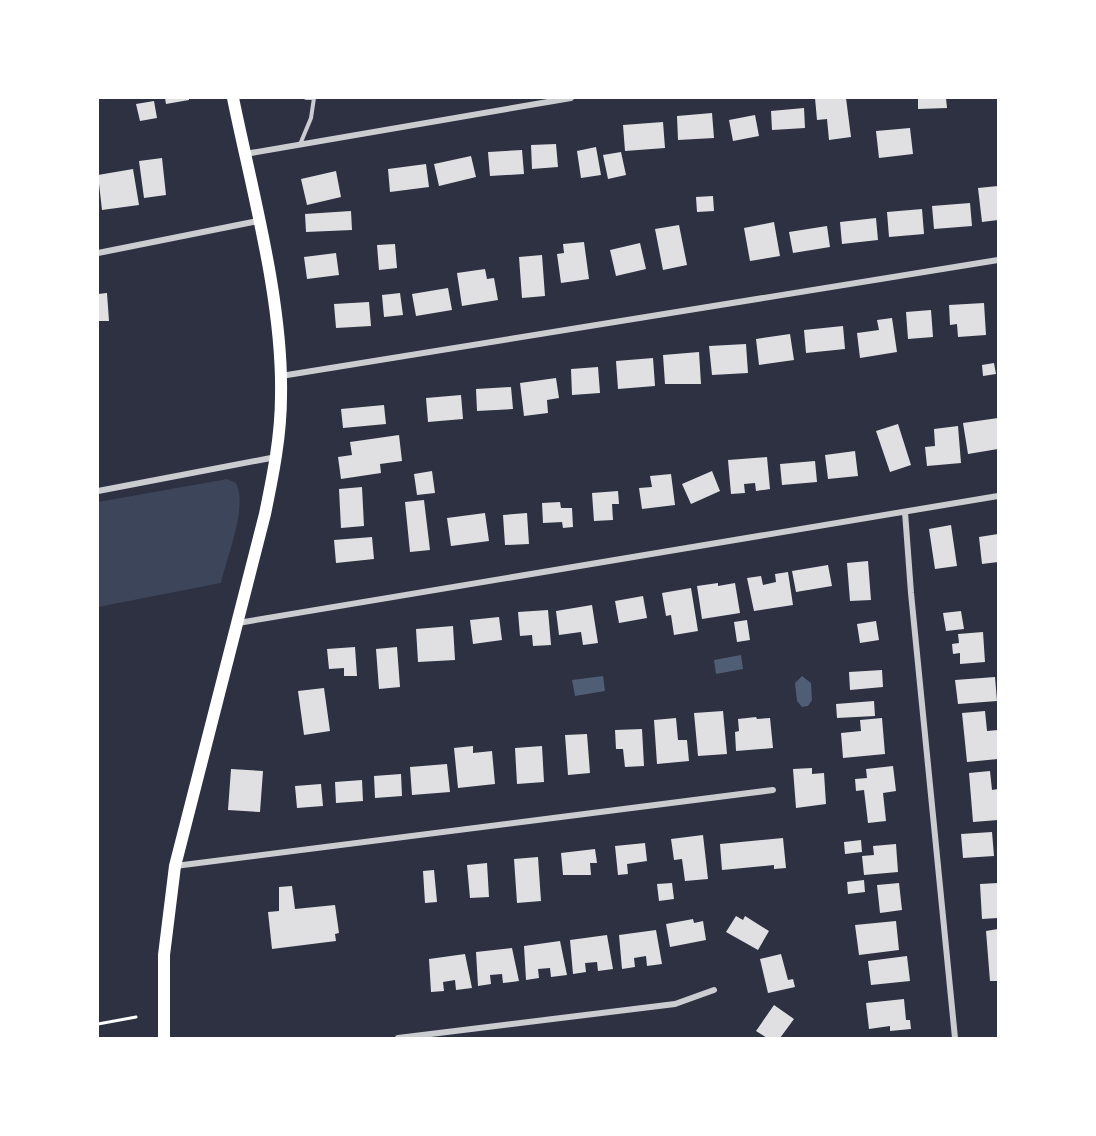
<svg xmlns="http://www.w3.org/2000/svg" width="1096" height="1136" font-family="'Roboto Condensed',sans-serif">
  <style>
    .green { fill: #3c4559 }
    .water { fill: #4f5d75 }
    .building { fill: #e0e0e3 }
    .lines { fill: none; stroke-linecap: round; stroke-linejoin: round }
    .path { stroke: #fff; stroke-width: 3 }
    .service { stroke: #caccd0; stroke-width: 4 }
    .minor { stroke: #caccd0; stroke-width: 6 }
    .primary { stroke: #fff; stroke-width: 12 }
  </style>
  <rect width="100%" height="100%" fill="#2d3142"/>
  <path class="green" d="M227 479 236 483C248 507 227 556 221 583L98 607V502Z"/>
  <path class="water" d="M741 655 743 669 716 674 714 660Z
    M603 676 605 691 575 696 572 680Z
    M802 676 811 683 812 700 808 706 802 707 797 701 795 683Z"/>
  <path class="building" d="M165 98H189V100L166 104Z
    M815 98H846L851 137 829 140 827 119 817 120Z
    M918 98H946L947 108 918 109Z
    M154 101 157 118 140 121 136 104Z
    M804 108 805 128 772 130 771 111Z
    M712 113 714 138 678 140 677 116Z
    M755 115 759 136 733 141 729 120Z
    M663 122 665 148 625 151 623 125Z
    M910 128 913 154 879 158 876 131Z
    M556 144 558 167 532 169 531 145Z
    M596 147 601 175 581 178 577 151Z
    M522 150 524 174 490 176 488 152Z
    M621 152 626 175 608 179 603 155Z
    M471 156 476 177 439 186 434 164Z
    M162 158 166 195 144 198 139 161Z
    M426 164 429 187 390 192 388 169Z
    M133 169 139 205 102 210 98 175Z
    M336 171 341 197 307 205 301 179Z
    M998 186V220L982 222 978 188Z
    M713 196 714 211 697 212 696 197Z
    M970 203 972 226 934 229 932 206Z
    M922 209 924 234 889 237 887 212Z
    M351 211 352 230 306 232 305 214Z
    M876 218 878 240 842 244 840 222Z
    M774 222 780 256 750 261 744 228Z
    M679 225 687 265 663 270 655 229Z
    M827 226 830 247 793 253 789 232Z
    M584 242 589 279 561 283 557 254 564 253 563 244Z
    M640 243 646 269 616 276 610 250Z
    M395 244 397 268 379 270 377 245Z
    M336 253 339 275 307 279 304 257Z
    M542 255 545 296 522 298 519 257Z
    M485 269 487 279 494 278 498 300 462 306 457 273Z
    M448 288 452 310 416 316 412 294Z
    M107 293 109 321H98V294Z
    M400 293 403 315 384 317 382 295Z
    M369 302 371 326 336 328 334 304Z
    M984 303 986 335 958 337 957 324 950 325 949 305Z
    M931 310 933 337 908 339 906 312Z
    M892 318 897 352 860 358 857 333 879 330 877 320Z
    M843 326 845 349 806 353 804 330Z
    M790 334 794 360 759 365 756 339Z
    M746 344 748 373 712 375 709 346Z
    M699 352 701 384H665L663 355Z
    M653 358 655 386 618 389 616 361Z
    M994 363 996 374 983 376 982 365Z
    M598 367 600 393 572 395 571 369Z
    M556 378 559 398 547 400 548 413 524 416 520 383Z
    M511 387 513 409 477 411 476 389Z
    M461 395 463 419 428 422 426 398Z
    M384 405 386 424 343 428 341 409Z
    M998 418V449L968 454 963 423Z
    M898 424 911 465 890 472 876 431Z
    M958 426 961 463 927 466 925 447 935 446 934 429Z
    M399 435 402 461 380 464 381 473 341 479 338 457 352 455 350 442Z
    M855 451 858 476 828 479 825 455Z
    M767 457 770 489 756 491 755 483 744 484 745 493 731 494 728 460Z
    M815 461 817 482 782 485 780 464Z
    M432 471 435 493 417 495 414 474Z
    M712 471 720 491 691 504 682 484Z
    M671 474 675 505 642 509 639 488 652 487 650 476Z
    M362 487 364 526 341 528 339 489Z
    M618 491 619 504H612L613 520 594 521 592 493Z
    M424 500 430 550 410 552 405 502Z
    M560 502 561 508H572L573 527 563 528 562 522 543 523 542 503Z
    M485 513 489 541 451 546 447 518Z
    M527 513 529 544 505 545 503 515Z
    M951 525 957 566 935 569 929 529Z
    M998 534V562L982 564 979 537Z
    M372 537 374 559 336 563 334 540Z
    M868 561 871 600 850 601 847 563Z
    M828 565 832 586 796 592 792 571Z
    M788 572 793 605 754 611 747 578 761 576 763 585 776 582 775 574Z
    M718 583V586L735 583 740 613 702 619 697 586Z
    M691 588 698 631 674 635 671 615 666 616 662 593Z
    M643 596 647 618 619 623 615 601Z
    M592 605 598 643 583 645 581 632 559 635 556 611Z
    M548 610 551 645 533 646 532 635 520 636 518 612Z
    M961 611 964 629 946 631 943 613Z
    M499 617 502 640 473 644 470 620Z
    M747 620 750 640 737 642 734 622Z
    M876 621 879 640 860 643 857 624Z
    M453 626 455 660 418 662 416 629Z
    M983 632 985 662 960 664V653L953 654 952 644 959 643 958 634Z
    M355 647 357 676H344V668L329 669 327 649Z
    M397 647 400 687 379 689 376 649Z
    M882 670 883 687 850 690 849 672Z
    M995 677 997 701 958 704 955 680Z
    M324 688 330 731 304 735 298 691Z
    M874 701 875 716 837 718 836 704Z
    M723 711 727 754 698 756 694 713Z
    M985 711 987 731 998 730V759L967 762 962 713Z
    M756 717 757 719 770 718 773 748 736 751 735 732 739 731 738 719Z
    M676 718 678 740H687L689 761 657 764 654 720Z
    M882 718 885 754 843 758 841 733 861 731 860 720Z
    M642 729 644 766 625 767 623 749H616L615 730Z
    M587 734 590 773 568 775 565 735Z
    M473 746V753L492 751 495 784 458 788 454 748Z
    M542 746 544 782 517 784 515 748Z
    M447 764 450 792 412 795 410 767Z
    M893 766 896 791 883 793 886 821 868 823 864 790 856 791 855 779 867 778 866 769Z
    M812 768V774L824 773 826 804 796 808 793 769Z
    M231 769 263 771 260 812 228 810Z
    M990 771 992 790 998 789V820L973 822 969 773Z
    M401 774 402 796 375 798 374 776Z
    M362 780 363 801 336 803 335 782Z
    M321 784 323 806 297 808 295 786Z
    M992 832 994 856 963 858 961 834Z
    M703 835 708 879 685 881 682 859 674 860 671 839Z
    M783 838 786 868 774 869V865L722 870 720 844Z
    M861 840 862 852 845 854 844 842Z
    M645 843 647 861 627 864 628 874 618 875 615 846Z
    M896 844 898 872 864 875 862 856 874 855 873 846Z
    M595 849 597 863H590L591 875H563L561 853Z
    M538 857 541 901 517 903 514 859Z
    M487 863 489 897 470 898 467 865Z
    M434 870 437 902 425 903 423 871Z
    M864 880 865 892 848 894 847 882Z
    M672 883 674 899 659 901 657 884Z
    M899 883 902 910 880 913 877 885Z
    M998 883V918L982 919 980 884Z
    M292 886 295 909 335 905 339 933 335 934 336 941 272 949 268 912 279 911V887Z
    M736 916 743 920 745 916 769 931 758 950 726 932Z
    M693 919 694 923 703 921 706 940 670 947 666 924Z
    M896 921 899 950 859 955 855 925Z
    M998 929V981H990L986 931Z
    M656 930 662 964 647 966 646 956 634 958 635 967 622 969 619 935Z
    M607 935 613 969 598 971 597 962 585 963 586 972 573 974 570 940Z
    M560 941 567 975 551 977 550 968 538 969 539 978 526 980 524 946Z
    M512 948 519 981 503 983 502 974 490 975 491 984 478 986 476 952Z
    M465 954 472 988 456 990 455 980 443 982 444 991 431 992 429 959Z
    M781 954 788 980 793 979 795 987 768 993 760 959Z
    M907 956 910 981 871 985 868 961Z
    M904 999 906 1020H910L911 1029 890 1031V1026L869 1029 866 1003Z
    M774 1005 794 1019 780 1038H767L756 1031Z"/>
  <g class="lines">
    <path class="path" d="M98 1024 136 1017"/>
    <path class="service" d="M301 142 311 118 314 98H306"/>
    <path class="minor" d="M245 154 571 98
      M98 253 258 221
      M281 376 998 260
      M98 491 276 457
      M905 512 911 593 955 1038
      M238 623 998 496
      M175 866 773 790
      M398 1038 675 1004 714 990"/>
    <path class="primary" d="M164 1038V955L175 866 265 514C273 475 281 436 281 396 283 301 252 191 233 98"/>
  </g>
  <rect width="1096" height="1136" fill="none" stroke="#ffffff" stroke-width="198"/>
</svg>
